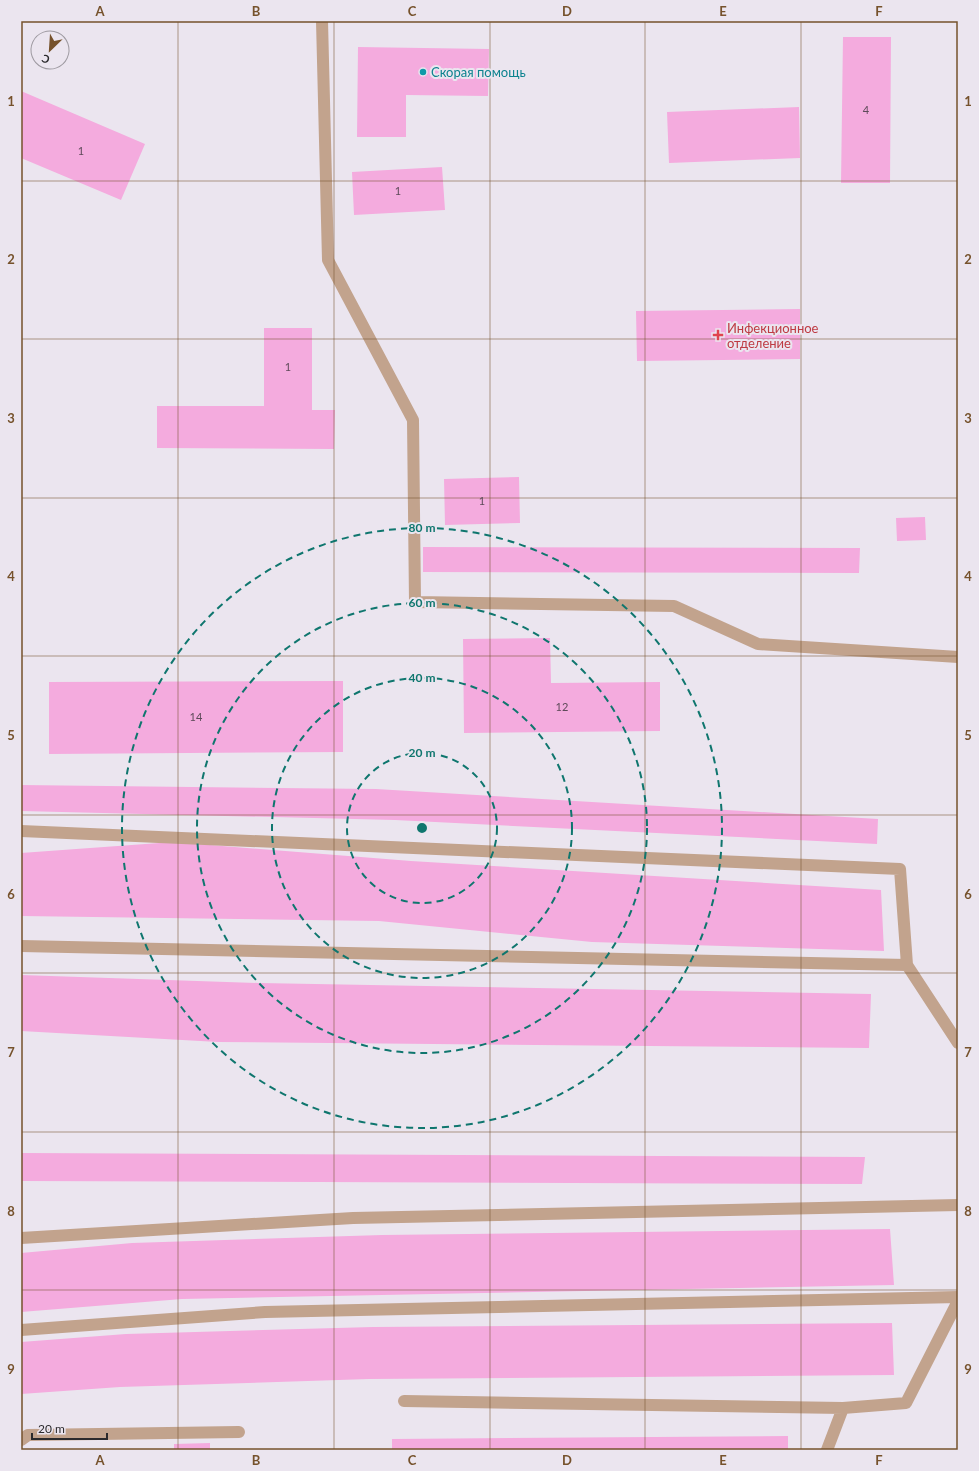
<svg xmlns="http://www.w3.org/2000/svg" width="979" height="1471" font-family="Lato,sans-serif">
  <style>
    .building { fill: #f4abde }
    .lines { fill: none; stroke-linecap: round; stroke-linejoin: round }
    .service { stroke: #c2a38d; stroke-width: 12 }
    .grid { fill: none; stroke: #76522c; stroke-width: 1; stroke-opacity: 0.55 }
    .ring { fill: none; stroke: #0f766e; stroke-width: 2; stroke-dasharray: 7 5 }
    .culture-dot { fill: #0f9aa8; stroke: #ebe5ef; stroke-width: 1.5 }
    .health-dot { fill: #e0444e; stroke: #ebe5ef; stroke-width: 1.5 }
    .labels { text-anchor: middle; stroke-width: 4; stroke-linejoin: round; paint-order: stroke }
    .number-label { font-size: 11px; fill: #5d4a59 }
    .culture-label { font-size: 13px; fill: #0d838f; stroke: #ebe5ef; text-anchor: start }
    .health-label { font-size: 13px; fill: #be3a42; stroke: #ebe5ef; text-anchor: start }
    .centre { fill: #0f766e; stroke: #ebe5ef; stroke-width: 2 }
    .ring-label { font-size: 12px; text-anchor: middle; font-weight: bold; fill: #0f766e; stroke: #ebe5ef; stroke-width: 4; stroke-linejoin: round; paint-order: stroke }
    .neatline { fill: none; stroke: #76522c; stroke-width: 1.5 }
    .grid-label { font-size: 13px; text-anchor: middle; font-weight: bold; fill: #76522c }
  </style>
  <rect width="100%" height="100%" fill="#ebe5ef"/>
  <path class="building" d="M843 37H891L890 183H841Z
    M358 47 489 49 488 96 406 95V137H357Z
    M21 91 145 144 121 200 21 158Z
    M799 107 800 158 669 163 667 112Z
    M442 167 445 210 354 215 352 172Z
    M800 309V359L637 361 636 311Z
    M264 328H312V410H335L334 449 157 448V406H264Z
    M519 477 520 523 445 525 444 479Z
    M925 517 926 540 897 541 896 518Z
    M423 547 860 548 859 573 423 572Z
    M550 638 551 683 660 682V731L464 733 463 639Z
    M343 681V752L49 754V682Z
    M21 785 376 789 878 819 877 844 395 820 21 811Z
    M173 842 411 861 881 890 884 951 592 942 379 921 21 916V853Z
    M21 975 259 983 871 994 869 1048 218 1042 21 1031Z
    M21 1153 865 1157 862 1184 21 1181Z
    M890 1229 894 1285 182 1299 21 1312V1253L132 1243 382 1235Z
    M892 1323 894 1375 369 1379 120 1387 21 1394V1342L126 1334 373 1327Z
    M788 1436V1450H392V1439Z
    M210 1443V1450H174V1444Z"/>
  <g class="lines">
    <path class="service" d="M322 21 328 260 413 420 415 602 674 606 758 644 958 657
      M21 831 900 869 907 965 958 1043
      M21 946 907 965
      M21 1238 353 1218 958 1205
      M21 1330 265 1312 958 1297
      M404 1401 843 1408 906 1403 958 1301
      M21 1440 28 1435 239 1432
      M827 1450 843 1408"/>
  </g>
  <path class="grid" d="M178 21V1450M334 21V1450M490 21V1450M645 21V1450M801 21V1450M21 181H958M21 339H958M21 498H958M21 656H958M21 815H958M21 973H958M21 1132H958M21 1290H958"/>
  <g class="ring">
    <circle cx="422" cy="828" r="75"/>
    <circle cx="422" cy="828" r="150"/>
    <circle cx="422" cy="828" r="225"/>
    <circle cx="422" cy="828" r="300"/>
  </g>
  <circle class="culture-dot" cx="423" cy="72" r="4"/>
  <path class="health-dot" d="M716 329h4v4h4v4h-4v4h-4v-4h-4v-4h4z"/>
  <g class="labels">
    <g class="number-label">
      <text x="866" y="114">4</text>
      <text x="81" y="155">1</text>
      <text x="398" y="195">1</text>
      <text x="288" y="371">1</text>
      <text x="482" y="505">1</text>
      <text x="562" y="711">12</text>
      <text x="196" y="721">14</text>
    </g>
    <g class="culture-label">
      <text x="431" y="77">Скорая помощь</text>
    </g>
    <g class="health-label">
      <text x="727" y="333">Инфекционное<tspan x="727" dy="15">отделение</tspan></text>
    </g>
  </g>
  <circle cx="422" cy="828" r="6" class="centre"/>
  <g class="ring-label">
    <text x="422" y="532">80 m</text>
    <text x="422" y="607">60 m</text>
    <text x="422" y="682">40 m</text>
    <text x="422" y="757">20 m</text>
  </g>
  <rect width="979" height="1471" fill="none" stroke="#ebe5ef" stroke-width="44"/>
  <g transform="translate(50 50) rotate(205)"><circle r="19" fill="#ebe5ef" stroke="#9e9aa1"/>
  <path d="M0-3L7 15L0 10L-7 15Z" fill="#76522c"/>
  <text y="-6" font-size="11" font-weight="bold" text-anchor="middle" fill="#2b2a2d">С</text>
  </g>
  <path d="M32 1433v6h75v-6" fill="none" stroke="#2b2a2d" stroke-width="2"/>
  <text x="38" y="1433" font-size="12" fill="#2b2a2d" stroke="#ebe5ef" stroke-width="3" paint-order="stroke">20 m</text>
  <rect x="22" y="22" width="935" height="1427" class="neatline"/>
  <g class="grid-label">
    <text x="100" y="16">A</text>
    <text x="256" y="16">B</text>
    <text x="412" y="16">C</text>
    <text x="567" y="16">D</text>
    <text x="723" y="16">E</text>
    <text x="879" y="16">F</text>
    <text x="11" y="106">1</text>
    <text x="968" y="106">1</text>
    <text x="11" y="264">2</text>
    <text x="968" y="264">2</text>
    <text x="11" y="423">3</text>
    <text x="968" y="423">3</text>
    <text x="11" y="581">4</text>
    <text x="968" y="581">4</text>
    <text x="11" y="740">5</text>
    <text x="968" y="740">5</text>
    <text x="11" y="899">6</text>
    <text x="968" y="899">6</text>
    <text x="11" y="1057">7</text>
    <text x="968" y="1057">7</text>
    <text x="11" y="1216">8</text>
    <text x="968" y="1216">8</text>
    <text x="11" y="1374">9</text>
    <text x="968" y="1374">9</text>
    <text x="100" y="1465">A</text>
    <text x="256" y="1465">B</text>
    <text x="412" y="1465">C</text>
    <text x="567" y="1465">D</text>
    <text x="723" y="1465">E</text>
    <text x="879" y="1465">F</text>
  </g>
</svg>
